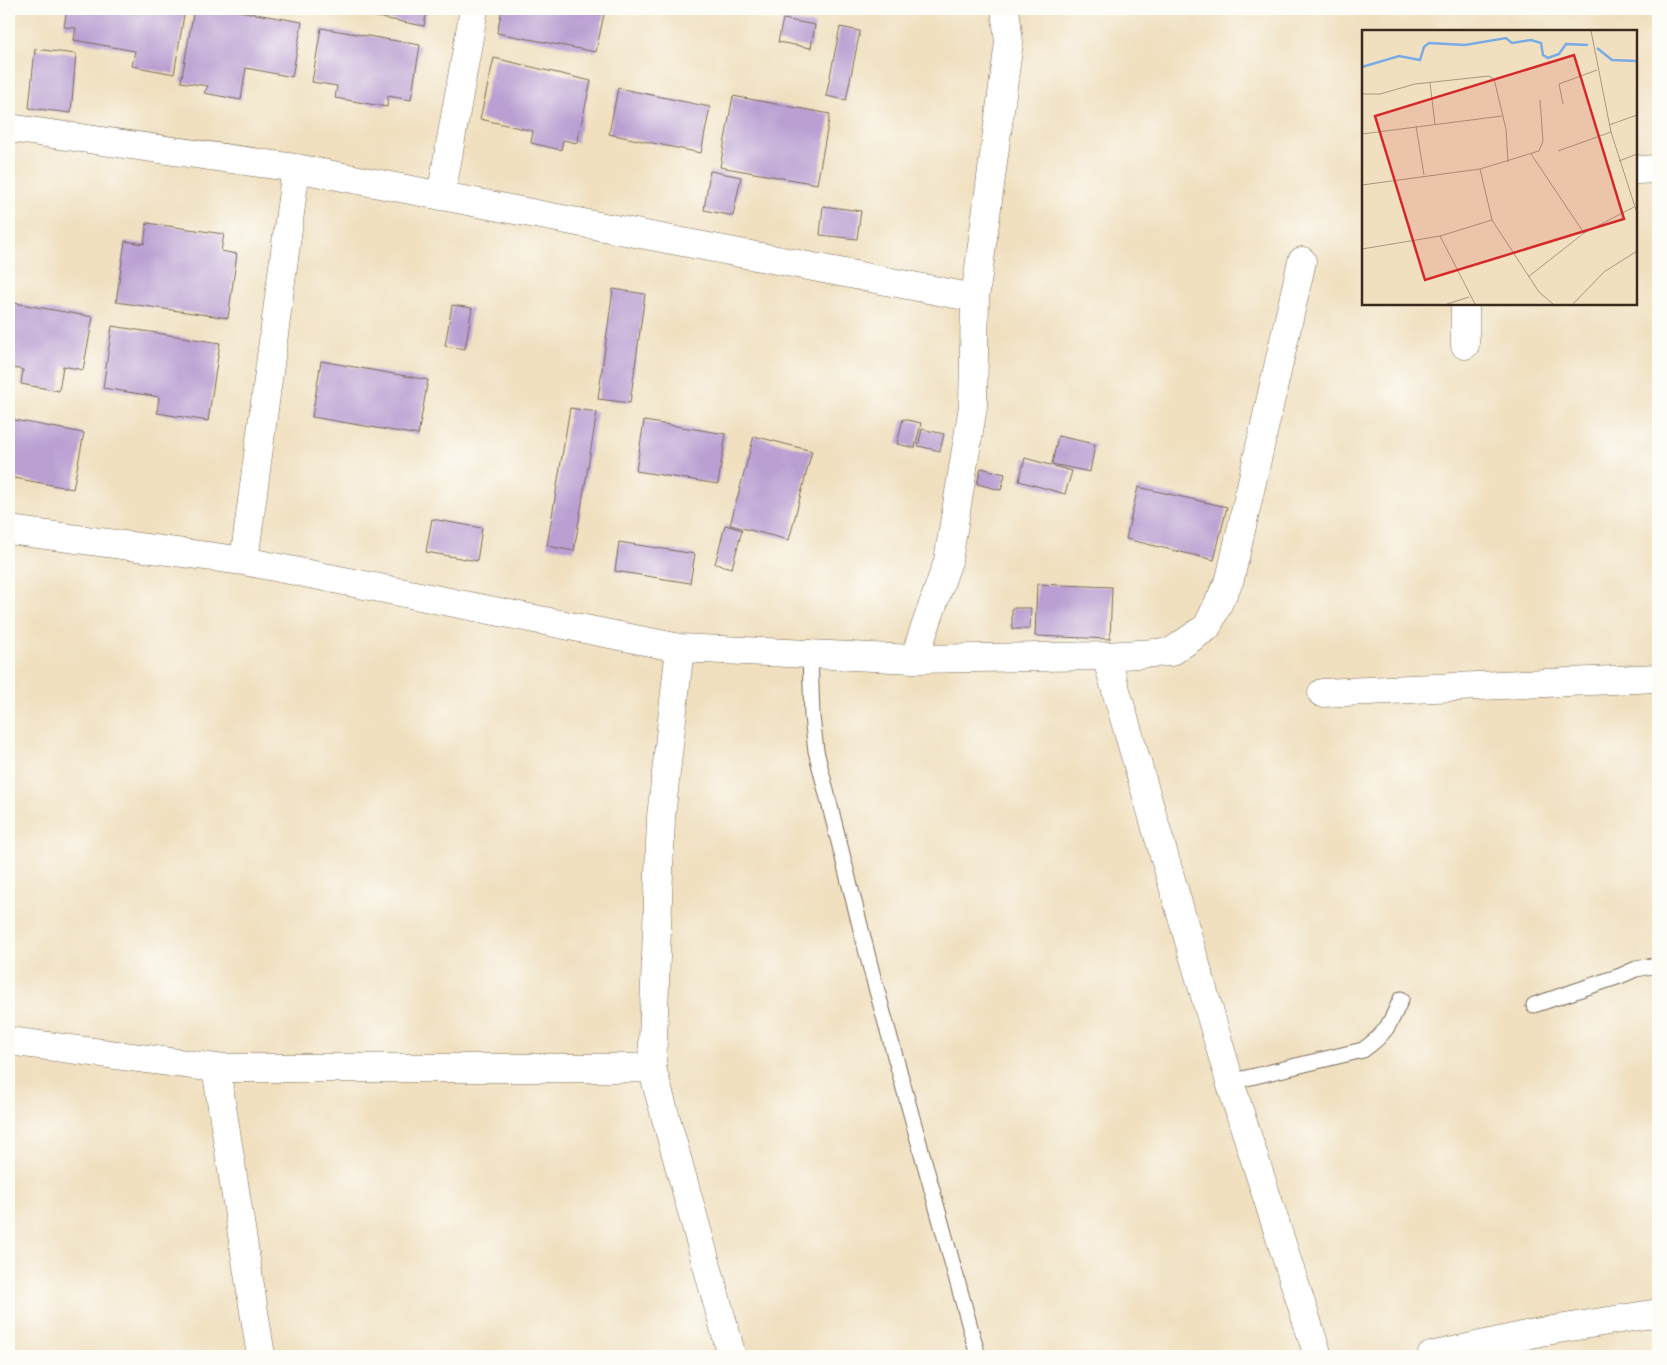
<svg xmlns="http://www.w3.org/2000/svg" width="1667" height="1365" font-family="'Comic Neue',sans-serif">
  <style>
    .building { fill: #b99fd2 }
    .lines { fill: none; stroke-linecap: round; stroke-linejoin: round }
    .lane-casing { stroke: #7a6a57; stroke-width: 17 }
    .street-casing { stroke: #7a6a57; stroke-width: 29 }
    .lane { stroke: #fff; stroke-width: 15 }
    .street { stroke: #fff; stroke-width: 28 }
    .inset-river { fill: none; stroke: #79ace6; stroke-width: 2.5 }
    .inset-road { fill: none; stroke: #a8977f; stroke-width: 1 }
    .view { fill: #d62828; fill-opacity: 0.15; stroke: #d62828; stroke-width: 2.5 }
    .inset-edge { fill: none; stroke: #3b2a1e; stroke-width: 2.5 }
  </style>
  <rect width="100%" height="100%" fill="#fdfcf7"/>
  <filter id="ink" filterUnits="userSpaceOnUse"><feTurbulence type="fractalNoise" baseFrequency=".02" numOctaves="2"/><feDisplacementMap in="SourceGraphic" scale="10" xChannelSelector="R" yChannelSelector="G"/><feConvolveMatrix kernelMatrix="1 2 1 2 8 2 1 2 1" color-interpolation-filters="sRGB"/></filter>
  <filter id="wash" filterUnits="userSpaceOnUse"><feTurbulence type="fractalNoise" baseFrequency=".0096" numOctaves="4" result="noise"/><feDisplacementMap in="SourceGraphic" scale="20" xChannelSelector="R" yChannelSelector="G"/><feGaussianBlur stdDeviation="1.12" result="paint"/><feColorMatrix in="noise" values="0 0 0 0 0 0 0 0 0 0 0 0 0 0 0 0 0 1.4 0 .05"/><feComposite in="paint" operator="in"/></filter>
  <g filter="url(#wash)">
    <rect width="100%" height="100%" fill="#f0e0c0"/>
    <g id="blocks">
      <path class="building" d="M67 9H185L174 74 132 66 135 51 74 40 76 28 64 27Z
        M194 9H227L302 22 292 77 246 68 241 100 204 93 208 86 181 82Z
        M335 9H427L424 26Z
        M502 9H605L596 52 497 33Z
        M783 19 815 25 811 48 778 42Z
        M840 27 860 31 846 100 826 96Z
        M321 28 420 45 411 100 388 96 387 107 335 98 337 86 312 82Z
        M35 49 76 54 71 113 29 108Z
        M494 58 591 81 577 143 563 140 561 150 531 143 533 131 480 119Z
        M618 88 710 107 701 153 609 134Z
        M733 96 830 114 817 184 720 167Z
        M710 171 741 177 733 216 704 210Z
        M823 206 861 211 857 239 820 235Z
        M147 223 224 234 221 251 237 254 228 318 116 302 125 241 144 244Z
        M613 289 645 294 630 403 598 399Z
        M9 302 93 317 83 370 63 366 59 391 21 384 23 370 9 367Z
        M452 305 472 308 465 349 445 346Z
        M112 326 220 343 208 421 157 413 159 397 103 388Z
        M321 361 428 380 418 435 312 417Z
        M570 408 597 412 574 551 547 546Z
        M9 419 84 433 73 489 9 477Z
        M903 419 921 423 915 448 897 444Z
        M644 421 726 434 718 484 636 471Z
        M922 429 944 434 940 451 918 446Z
        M754 436 812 451 789 540 730 525Z
        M1058 436 1095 444 1090 472 1052 464Z
        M1025 458 1072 471 1065 494 1019 481Z
        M981 468 1005 474 1001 490 977 484Z
        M1138 487 1227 507 1214 560 1126 539Z
        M432 519 482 528 477 561 426 552Z
        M725 525 742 530 732 568 715 564Z
        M619 542 695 554 690 583 615 571Z
        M1037 584 1112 587 1110 639 1035 636Z
        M1012 608H1031L1030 629H1012Z"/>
    </g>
  </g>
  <g filter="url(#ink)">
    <use href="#blocks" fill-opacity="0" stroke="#7a6a57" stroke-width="1"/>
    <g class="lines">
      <g class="lane-casing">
        <path id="lane" d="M810 655 812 717 816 751 872 973 978 1356
          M1534 1005 1620 976 1636 969 1658 965
          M1230 1082 1363 1050C1386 1034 1390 1024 1401 999"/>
      </g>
      <g class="street-casing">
        <path id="street" d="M9 128 296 168 975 298
          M1636 170 1658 169
          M441 196 474 9
          M1465 345V304
          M9 530 244 561 680 648 914 659 1106 656 1171 652 1207 627 1230 579 1302 261
          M244 561 296 168
          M680 648 661 817 652 1068 732 1356
          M1106 656 1230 1082 1318 1356
          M914 659 948 561 973 406 975 298 1009 42 1005 9
          M1322 693 1658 678
          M9 1041 216 1068H652
          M216 1068 261 1356
          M1431 1356 1540 1332 1658 1313"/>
      </g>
      <use href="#lane" class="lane"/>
      <use href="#street" class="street"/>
    </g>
  </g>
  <g transform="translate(1362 30)">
    <rect width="275" height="275" fill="#f0e0c0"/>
    <path class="inset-river" d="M235 18 250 30 275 31M0 37 37 26 58 30 62 17 67 13 103 15 144 8 150 13 169 10 179 13 181 25 186 28 197 24 204 14 226 15"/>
    <path class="inset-road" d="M229 1 249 102 275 183M68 53 73 94M0 64H18L53 54 127 46 132 49 144 99 146 132M201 74 197 54 235 40M247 95 275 85M54 96 62 145M0 104 140 86M196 121 249 102M169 124 222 203M257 131 275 124M118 139 130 190 177 262 191 274M0 155 118 139 177 121 181 111 178 70M78 206 113 274M0 219 78 206 130 190M166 247 222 203 272 177M85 274 107 267M211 274 242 242 275 221"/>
    <path class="view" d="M212 25 262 189 63 250 13 86Z"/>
    <rect width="275" height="275" class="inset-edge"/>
  </g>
  <rect width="1667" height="1365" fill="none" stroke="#fdfcf7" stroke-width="30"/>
</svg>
